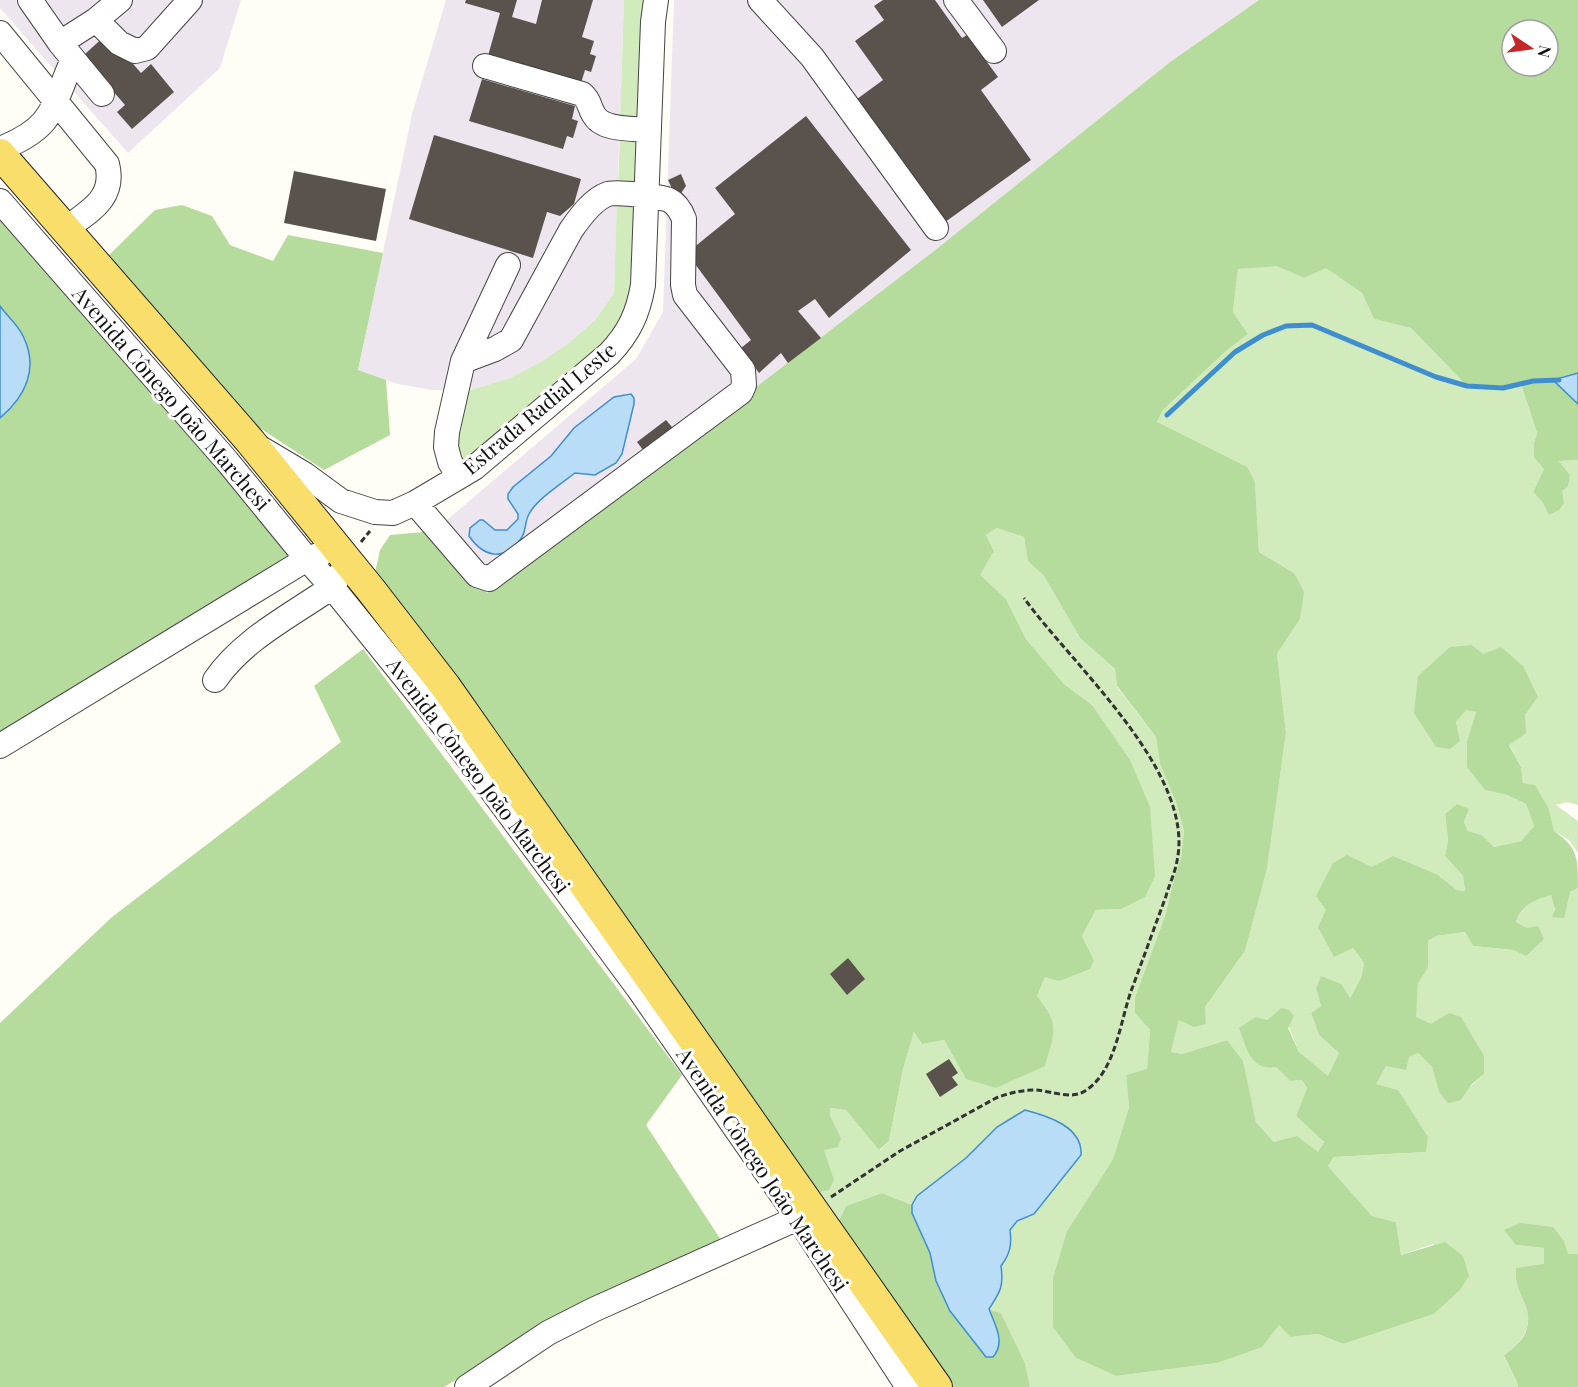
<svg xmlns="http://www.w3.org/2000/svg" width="1578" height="1387" font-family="'Playfair Display',serif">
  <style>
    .industrial { fill: #eee6ef }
    .green { fill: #d2ebbd }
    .forest { fill: #b5dc9c; fill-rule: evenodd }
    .water { fill: #b9dcf7; stroke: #3f8ecf; stroke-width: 1.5 }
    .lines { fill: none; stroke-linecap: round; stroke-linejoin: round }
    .stream { stroke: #3f8ecf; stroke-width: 5 }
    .building { fill: #5a534d }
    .minor-casing { stroke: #444; stroke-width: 26 }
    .major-casing { stroke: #222; stroke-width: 32 }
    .path { stroke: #333; stroke-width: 3; stroke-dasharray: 6 3; stroke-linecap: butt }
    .minor { stroke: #fff; stroke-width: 24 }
    .major { stroke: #f9de6b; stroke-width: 30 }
    .labels { text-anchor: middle; stroke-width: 6; stroke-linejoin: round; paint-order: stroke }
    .street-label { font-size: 21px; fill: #111; stroke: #fff }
  </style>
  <rect width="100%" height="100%" fill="#fffdf5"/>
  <path class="industrial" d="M0 0H241L220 68 128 153 0 8Z
    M446 0H624L614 293 595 320 570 342 539 364 510 378 467 391 432 390 398 384 358 371 412 114Z
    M674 0H1259L1170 62 934 251 487 593 434 531 636 359 663 312Z"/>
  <path class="green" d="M624 0H644L640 123 620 121Z
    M620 133 639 135 637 189 618 187Z
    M617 198 636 201 633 283 630 303 615 333 461 465 452 431 467 391 510 378 541 362 570 342 595 320 614 293Z
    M1277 265 1304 278 1326 267 1362 293 1374 319 1411 328 1467 386 1503 388 1521 384 1537 433 1534 443 1544 469 1533 492 1543 503 1568 487 1570 475 1559 461 1578 460V805L1567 802 1556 805 1578 821V853L1569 840 1554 831 1549 809 1523 783 1521 767 1509 744 1525 715 1538 697 1483 654 1418 676 1460 741 1456 722 1466 709 1476 712 1467 741 1485 790 1507 795 1526 804 1534 826 1521 841 1494 847 1482 835 1468 831 1464 822 1469 809 1445 814 1448 840 1445 856 1463 876 1465 891 1457 890 1438 875 1353 948 1364 963 1361 978 1350 998 1321 977 1316 988 1321 1006 1311 1013 1319 1035 1339 1053 1328 1077 1299 1052 1281 1008 1267 1020 1276 1067 1290 1081 1302 1080 1307 1088 1296 1116 1324 1142 1318 1152 1274 1142 1256 1122 1243 1062 1227 1040 1182 1054 1171 1052 1179 1019 1205 1007 1245 951 1267 869 1286 733 1277 654 1300 619 1294 573 1259 552 1255 482 1157 423 1163 410 1225 352 1248 334 1233 312 1238 269Z
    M997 528 1024 537 1028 561 1044 576 1080 638 1115 669 1117 687 1156 737 1160 764 1176 802 1184 831 1181 858 1175 875 1165 916 1135 997V1013L1150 1030 1147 1070 1126 1075 1129 1107 1113 1159 1067 1231 1076 1358 1116 1376 1217 1363 1279 1325 1290 1337 1318 1334 1343 1344 1434 1314 1459 1291 1433 1244 1401 1255 1396 1222 1372 1216 1328 1166 1334 1157 1426 1152 1409 1110 1398 1090 1375 1084 1386 1066 1418 1053 1432 1067 1439 1092 1461 1100 1470 1087 1484 1074 1449 1013 1431 1025 1415 1017 1418 984 1428 966V941L1436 936 1465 932 1473 946 1513 950 1526 956 1527 928 1516 922C1522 906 1535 898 1551 894L1555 911 1570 892 1578 888V1254L1568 1255 1564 1241 1516 1245 1544 1248V1265L1516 1268C1512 1295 1538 1306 1524 1335 1520 1343 1510 1350 1504 1357L1517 1382 1518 1387H1030L1025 1363 1001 1313 988 1309C1000 1292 1004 1287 1001 1266 1010 1254 1012 1245 1010 1230L1017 1221 1034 1214 1064 1125 1039 1113 1025 1110 997 1127 966 1158 917 1196 912 1205 882 1193 846 1206 837 1225 814 1193 824 1150 841 1138 830 1115V1108L846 1110 880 1150 889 1141 903 1069 914 1032 922 1044 944 1040 966 1079 1047 1009 1037 996 1045 977 1094 960 1082 936 1096 910 1121 909 1092 705 1064 684 1026 639 1006 599 979 575 994 551 986 535Z"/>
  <path class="forest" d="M1259 0H1578V373L1554 380 1578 404V460L1559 461 1570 475 1568 487 1562 491 1564 503 1559 510 1549 515 1543 503 1533 492 1544 469 1534 457V443L1537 433 1521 384 1503 388 1467 386 1411 328 1374 319 1362 293 1326 268 1304 278 1277 266 1238 269 1233 312 1248 334 1225 352 1163 410 1157 422 1247 467 1255 482 1259 552 1294 573 1304 592 1300 619 1277 654 1286 733 1267 869 1245 951 1205 1007 1206 1024 1194 1027 1179 1020 1171 1052 1182 1054 1227 1040 1243 1061 1256 1122 1274 1142 1297 1136 1318 1152 1324 1142 1296 1116 1307 1088 1302 1080 1290 1081 1276 1067C1250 1071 1247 1048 1239 1028L1256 1017 1267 1020 1281 1008 1289 1010 1294 1016 1288 1028 1299 1052 1328 1076 1339 1053 1319 1035 1311 1013 1321 1006 1316 988 1321 976 1341 984 1350 998 1361 978 1364 963 1353 948 1334 957 1318 927 1326 910 1316 896 1333 863 1347 855 1372 867 1393 856 1438 875 1457 890 1465 891 1463 876 1445 856 1448 840 1445 814 1457 804 1469 809 1464 822 1468 831 1482 835 1494 847 1521 841 1534 826 1526 804 1507 795 1485 790 1467 767V741L1476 712 1466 710 1456 722 1460 741 1450 749 1436 747 1414 713 1418 676 1450 647 1472 645 1483 654 1501 647 1523 666 1538 697 1525 715 1526 733 1509 745 1521 767 1523 783 1535 785 1549 809 1554 831C1578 848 1578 857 1578 888L1570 892 1564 918 1552 917 1555 910 1551 895C1535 899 1521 906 1516 922L1527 928 1538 926 1544 939 1526 956 1513 950 1473 946 1465 932 1436 936 1428 941V967L1418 984 1416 1017 1431 1024 1449 1013 1461 1017 1484 1056V1074L1472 1084 1461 1100 1448 1103 1439 1092 1432 1067 1418 1053 1409 1057 1406 1070 1386 1066 1376 1084 1398 1090 1428 1137 1426 1152 1334 1157 1328 1166 1372 1216 1396 1222 1401 1255 1445 1242 1463 1256 1469 1276 1459 1291 1434 1314 1343 1344 1318 1334 1290 1337 1279 1325 1262 1347 1217 1363 1116 1376 1076 1358 1053 1327V1278L1067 1231 1113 1159 1129 1107 1126 1075 1147 1069 1150 1030 1135 1013V997L1165 916 1175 875 1181 858 1184 831 1176 802 1160 764 1156 737 1117 686 1115 669 1080 638 1044 576 1028 561 1024 537 997 528 986 535 994 551 980 575 1006 599 1026 639 1064 684 1092 705 1130 760 1150 807 1155 876 1145 897 1121 909 1096 910 1082 936 1094 960 1090 969 1059 981 1045 977 1037 996C1061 1026 1054 1032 1045 1066L996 1088 966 1079 944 1040 922 1044 914 1032 903 1069 889 1141 879 1150 846 1110 830 1108V1115L841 1138 838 1147 824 1150 834 1180 829 1190 814 1193 375 573 380 550 390 535 434 531 487 593 934 251 1170 62ZM1512 30H1548V66H1512Z
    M182 205 212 216 230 245 273 261 288 235 383 253 358 370 386 380 390 435 324 470 252 423 107 257 155 210Z
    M0 217 294 555 0 733V418L7 412 23 335 0 306Z
    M363 649 682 1075 646 1125 721 1240 547 1325 444 1387H0V1023L112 917 341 742 314 686Z
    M882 1193 912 1205V1213L930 1253 936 1281 950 1311 987 1357H993L1000 1339 988 1309 1001 1313 1025 1363 1030 1387H952L837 1225 846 1206Z
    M1520 1223 1553 1227 1564 1241 1568 1254H1578V1387H1518L1517 1382 1504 1356C1510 1350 1520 1343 1524 1336 1538 1306 1512 1295 1516 1268L1544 1264V1248L1516 1245 1504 1230Z"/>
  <path class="water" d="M0 306C7 316 18 325 23 336 39 368 26 396 0 418Z
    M1578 373V404L1553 380Z
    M631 394 634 398V404L622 454 616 463 595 475 575 473C562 483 536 500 529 514 525 521 526 530 522 537 506 562 484 558 469 536L470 528 480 520H483L495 530H507L518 519V514L508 499V494L513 487 551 456 574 428 614 397Z
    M1025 1110C1048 1116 1083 1127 1081 1155L1034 1214 1017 1221 1010 1230C1012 1245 1010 1254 1001 1266 1004 1287 1000 1292 989 1309 995 1325 1006 1342 993 1357H986L950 1311 936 1281 930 1253 912 1213V1205L917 1196 966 1158 997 1127Z"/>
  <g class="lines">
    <path class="stream" d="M1167 415 1235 352 1263 335 1286 326 1312 325 1436 377 1467 386 1503 388 1533 381 1559 380"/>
  </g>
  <path class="building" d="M466 0H517L512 17 536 24 542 0H593L582 37 594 41 590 54 596 56 591 72 585 70 581 83 488 56 500 13 465 3Z
    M883 0H935L962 38 967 35 998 77 981 90 1031 160 941 225 853 102 883 80 855 41 884 20 874 6Z
    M983 0H1039L1002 27Z
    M107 34 141 73 151 64 174 92 132 129 117 112 125 105 93 68 95 66 85 54Z
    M482 79 575 106 572 119 578 121 573 138 567 136 563 149 469 121Z
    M806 116 911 250 829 318 815 299 798 311 821 338 788 363 781 353 759 373 741 348 751 340 687 253 735 214 715 188Z
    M434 135 581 179 574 204 560 216 547 212 533 258 409 219Z
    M294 171 386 189 376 241 284 223Z
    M681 174 686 186 677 199 668 180Z
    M666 420 677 433 647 455 637 442Z
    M848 958 865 979 847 995 830 974Z
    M949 1059 958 1073 952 1077 958 1085 940 1097 926 1074Z"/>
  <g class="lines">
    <g class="minor-casing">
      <path id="minor" d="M30 0 60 43 102 94
        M760 0 812 57 936 228
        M956 0 994 51
        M96 20 119 43 135 51 147 48 190 0
        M0 33 107 164C116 199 88 212 64 230
        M60 43 96 20 120 0
        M485 66 582 94C591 102 588 106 594 115 603 131 633 128 649 130
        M0 149C55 127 51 109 73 59
        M0 201 227 461 307 559 332 587 444 726 638 988 798 1218 908 1387
        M262 449 304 474 341 501 375 512 393 513 415 503 474 468 609 354C629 333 638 314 643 285L653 22 656 0
        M459 477 450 462 446 447 447 432 463 361 508 265
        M415 503 477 575 489 579 741 392 744 385 743 370 685 295 683 285 684 219C681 211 677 204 669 200 664 197 614 191 608 194 593 199 580 217 571 230L511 340 495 349 463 361
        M215 680C243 639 292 615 332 587L340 574
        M0 746 307 559 321 554
        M467 1387 548 1333 593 1310 798 1218 810 1211"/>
    </g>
    <g class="major-casing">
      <path id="major" d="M0 154 250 441 371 590 446 687 937 1387"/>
    </g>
    <path class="path" d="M361 542 370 531
      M831 1197 900 1151 996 1098C1009 1093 1021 1090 1036 1090 1051 1091 1071 1100 1085 1091 1117 1071 1120 1018 1133 986 1144 956 1155 926 1166 896 1169 885 1175 873 1177 861 1196 773 1072 665 1024 598"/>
    <use href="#minor" class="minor"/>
    <use href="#major" class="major"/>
  </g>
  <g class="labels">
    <g class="street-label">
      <text transform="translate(171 399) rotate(49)" y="7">Avenida Cônego João Marchesi</text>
      <text transform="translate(540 409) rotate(-40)" y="7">Estrada Radial Leste</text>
      <text transform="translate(478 776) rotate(53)" y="7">Avenida Cônego João Marchesi</text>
      <text transform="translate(762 1170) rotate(56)" y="7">Avenida Cônego João Marchesi</text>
    </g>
  </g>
  <g transform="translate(1530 48) rotate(103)"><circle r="28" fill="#ffffff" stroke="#a0a0a0" stroke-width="1.5"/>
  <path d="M0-4.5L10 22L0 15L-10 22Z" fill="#c42726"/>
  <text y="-9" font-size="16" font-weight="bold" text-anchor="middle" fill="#111111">N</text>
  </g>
</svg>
